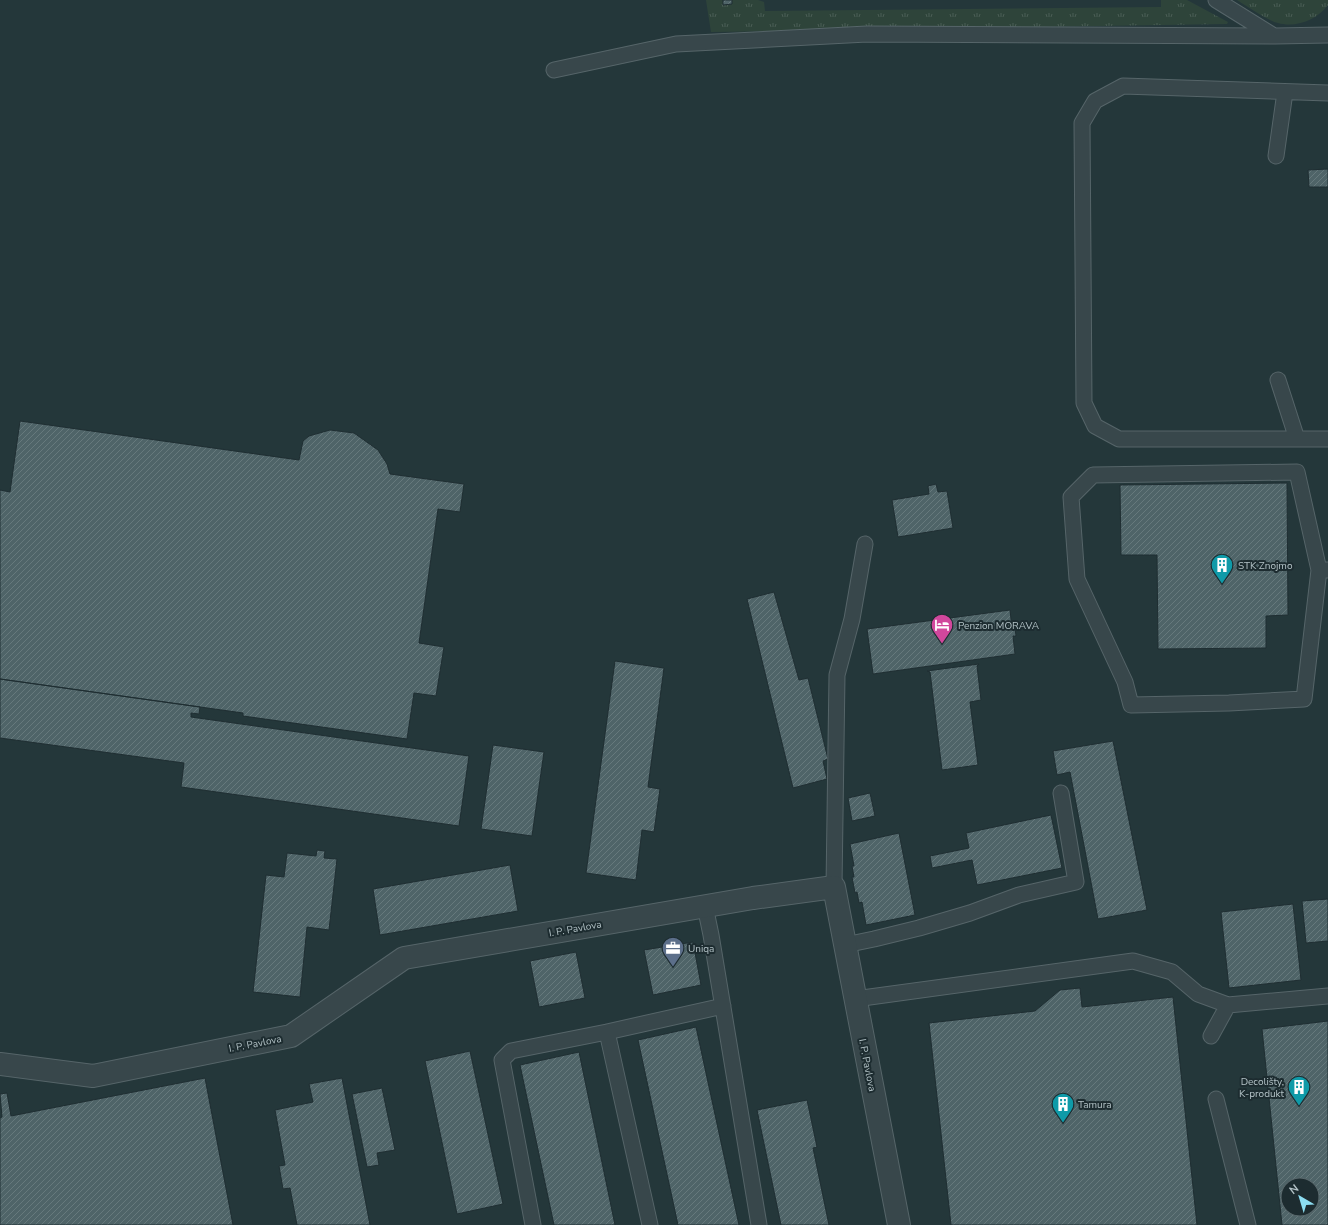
<svg xmlns="http://www.w3.org/2000/svg" width="1328" height="1225" font-family="'Nunito Sans',sans-serif">
  <style>
    .grass { fill: url(#grass-tufts) }
    .building { fill: url(#building-hatch); stroke: #1f2e32; fill-rule: evenodd }
    .lines { fill: none; stroke-linecap: round; stroke-linejoin: round }
    .lane-casing { stroke: #566569; stroke-width: 17 }
    .street-casing { stroke: #566569; stroke-width: 24 }
    .lane { stroke: #38474b; stroke-width: 15 }
    .street { stroke: #38474b; stroke-width: 22 }
    .labels { text-anchor: middle; stroke-width: 4; stroke-linejoin: round; paint-order: stroke }
    .poi-label { font-size: 10px; fill: #b3c2c6; stroke: #1d2c30; text-anchor: start }
    .street-label { font-size: 10px; fill: #b3c2c6; stroke: #1d2c30 }
  </style>
  <defs>
    <pattern id="grass-tufts" width="24" height="20" patternUnits="userSpaceOnUse"><rect width="24" height="20" fill="#2e443a"/><path d="M3 7l-1-3M5 7V3M7 7l1-3M15 17l-1-3M17 17v-4M19 17l1-3" fill="none" stroke="#4a5d55"/></pattern>
    <pattern id="building-hatch" width="6" height="6" patternUnits="userSpaceOnUse"><rect width="6" height="6" fill="#4f6468"/><path d="M-1 1l2-2M0 6l6-6M5 7l2-2" fill="none" stroke="#66797c"/></pattern>
  </defs>
  <rect width="100%" height="100%" fill="#24373a"/>
  <path class="grass" d="M706 0H758L764 2 765 11 1161 7V0H1187L1228 22 1227 24 711 32Z
    M1237 0H1328V5C1317 20 1296 28 1278 23 1268 21 1247 6 1237 0Z"/>
  <path class="building" d="M723 0H732V4L723 5Z
    M1328 169V187H1309L1308 170Z
    M20 421 299 460 303 441 309 436 330 430 354 433 378 450 387 464 390 474 464 484 460 512 438 509 419 643 444 647 436 696 414 693 407 739 243 716V713L0 679V490L10 492Z
    M1287 483 1288 615 1266 616V648L1158 649 1157 555H1121L1120 485Z
    M936 484 938 492 947 491 953 528 898 537 892 500 929 494 928 486Z
    M774 592 799 680 808 678 828 759 823 761 827 779 793 788 747 599Z
    M1010 610 1012 628H1015L1016 636H1013L1015 654 873 674 867 629Z
    M615 661 664 668 648 787 660 789 654 832 642 830 636 880 586 873Z
    M979 664 977 666 981 700 970 702 978 765 942 770 930 672 927 671Z
    M0 679 200 707 199 714 191 713V717L469 756 459 826 181 787 184 763 0 738Z
    M1113 741 1147 910 1098 919 1070 772 1057 775 1053 751Z
    M493 745 544 752 532 836 481 829Z
    M870 793 875 816 852 821 848 798Z
    M1051 815 1062 868 977 885 972 860 932 868 930 856 969 848 966 833Z
    M899 833 915 915 866 925 862 902 859 903 857 892 855 893 852 877H854L852 866H854L850 844Z
    M317 850 325 851 324 858 337 859 329 930 307 927 300 997 253 992 266 875 284 877 287 853 316 856Z
    M510 865 518 911 380 935 373 889Z
    M1328 899V941L1306 943 1302 901Z
    M1293 904 1301 980 1229 988 1221 912Z
    M693 942 701 985 653 995 644 950Z
    M576 952 585 998 539 1007 530 961Z
    M1080 988 1082 1007 1173 997 1197 1225H951L929 1023 1035 1011 1060 990Z
    M1328 1021V1225H1282L1262 1029ZM1288 1185H1312V1209H1288Z
    M696 1027 739 1225H678L638 1040Z
    M470 1051 503 1204 457 1214 425 1061Z
    M579 1052 615 1225H554L520 1065Z
    M205 1078 233 1225H0V1118L2 1117 0 1094 7 1093 11 1116Z
    M342 1078 370 1225H297L290 1188 283 1189 279 1166 285 1165 275 1110 313 1102 309 1084Z
    M382 1088 395 1150 377 1153 379 1165 367 1167 352 1094Z
    M807 1100 817 1147 813 1148 829 1225H781L757 1110Z"/>
  <g class="lines">
    <g class="lane-casing">
      <path id="lane" d="M1216 0 1274 36
        M554 70 676 44 867 34 1275 36 1328 35
        M1328 93 1123 86 1095 101 1082 123 1084 403 1095 426 1119 439H1328
        M1276 156 1285 92
        M1278 380 1297 439
        M1319 570 1297 472 1093 475 1071 497 1077 579 1125 682 1131 705 1229 703 1304 699 1319 570H1328
        M834 887 837 675 852 619 865 544
        M705 906 711 935 759 1225
        M845 945 874 939 919 928 970 913 1019 895 1076 882 1061 793
        M855 999 1133 961 1172 972 1198 994 1228 1005 1328 996
        M1211 1036 1228 1005
        M1216 1099 1248 1225
        M533 1225 502 1060 511 1051 607 1032
        M650 1225 607 1032 723 1006"/>
    </g>
    <g class="street-casing">
      <path id="street" d="M0 1064 93 1076 291 1036 404 958 753 898 834 887 899 1225"/>
    </g>
    <use href="#lane" class="lane"/>
    <use href="#street" class="street"/>
  </g>
  <defs>
    <g id="building-pin" transform="scale(1.15)"><path d="M0 17L-7.5 6A9.5 9.5 0 1 1 7.5 6Z" fill="#0f9aa8" stroke="#1d2c30"/><path d="M-4-6H4V6H1V3H-1V6H-4ZM-2.5-4.3h1.7v1.8h-1.7ZM.8-4.3h1.7v1.8H.8ZM-2.5-1h1.7V.8h-1.7ZM.8-1h1.7V.8H.8Z" fill="#fff"/></g>
    <g id="hotel-pin" transform="scale(1.15)"><path d="M0 17L-7.5 6A9.5 9.5 0 1 1 7.5 6Z" fill="#d1479c" stroke="#1d2c30"/><path d="M-6-4.5h1.5V1H6V5H4.5V3h-9V5H-6ZM-4 0a1.8 1.8 0 1 1 3.6 0ZM.5 0V-2.5h3Q6-2.5 6 0Z" fill="#fff"/></g>
    <g id="office-pin" transform="scale(1.15)"><path d="M0 17L-7.5 6A9.5 9.5 0 1 1 7.5 6Z" fill="#5c6f8a" stroke="#1d2c30"/><path d="M-6-3h4V-5.5h4V-3h4V5H-6ZM-1-4.5V-3h2v-1.5ZM-6 0V1H6V0Z" fill="#fff"/></g>
  </defs>
  <g fill-rule="evenodd">
    <use href="#building-pin" x="1222" y="565"/>
    <use href="#hotel-pin" x="942" y="625"/>
    <use href="#office-pin" x="673" y="948"/>
    <use href="#building-pin" x="1299" y="1087"/>
    <use href="#building-pin" x="1063" y="1104"/>
  </g>
  <g class="labels">
    <g class="poi-label">
      <text x="1238" y="569">STK Znojmo</text>
      <text x="958" y="629">Penzion MORAVA</text>
      <text x="688" y="952">Uniqa</text>
      <text x="1284" y="1085" text-anchor="end">Decolišty,<tspan x="1284" dy="12">K-produkt</tspan></text>
      <text x="1078" y="1108">Tamura</text>
    </g>
    <g class="street-label">
      <text transform="translate(575 928) rotate(-10)" y="4">I. P. Pavlova</text>
      <text transform="translate(255 1043) rotate(-11)" y="4">I. P. Pavlova</text>
      <text transform="translate(868 1065) rotate(79)" y="4">I. P. Pavlova</text>
    </g>
  </g>
  <g transform="translate(1300 1197) rotate(322)"><circle r="19" fill="#1d2c30" stroke="#59686c"/>
  <path d="M0-3L7 15L0 10L-7 15Z" fill="#8ddef2"/>
  <text y="-6" font-size="11" font-weight="bold" text-anchor="middle" fill="#b3c2c6">N</text>
  </g>
</svg>
